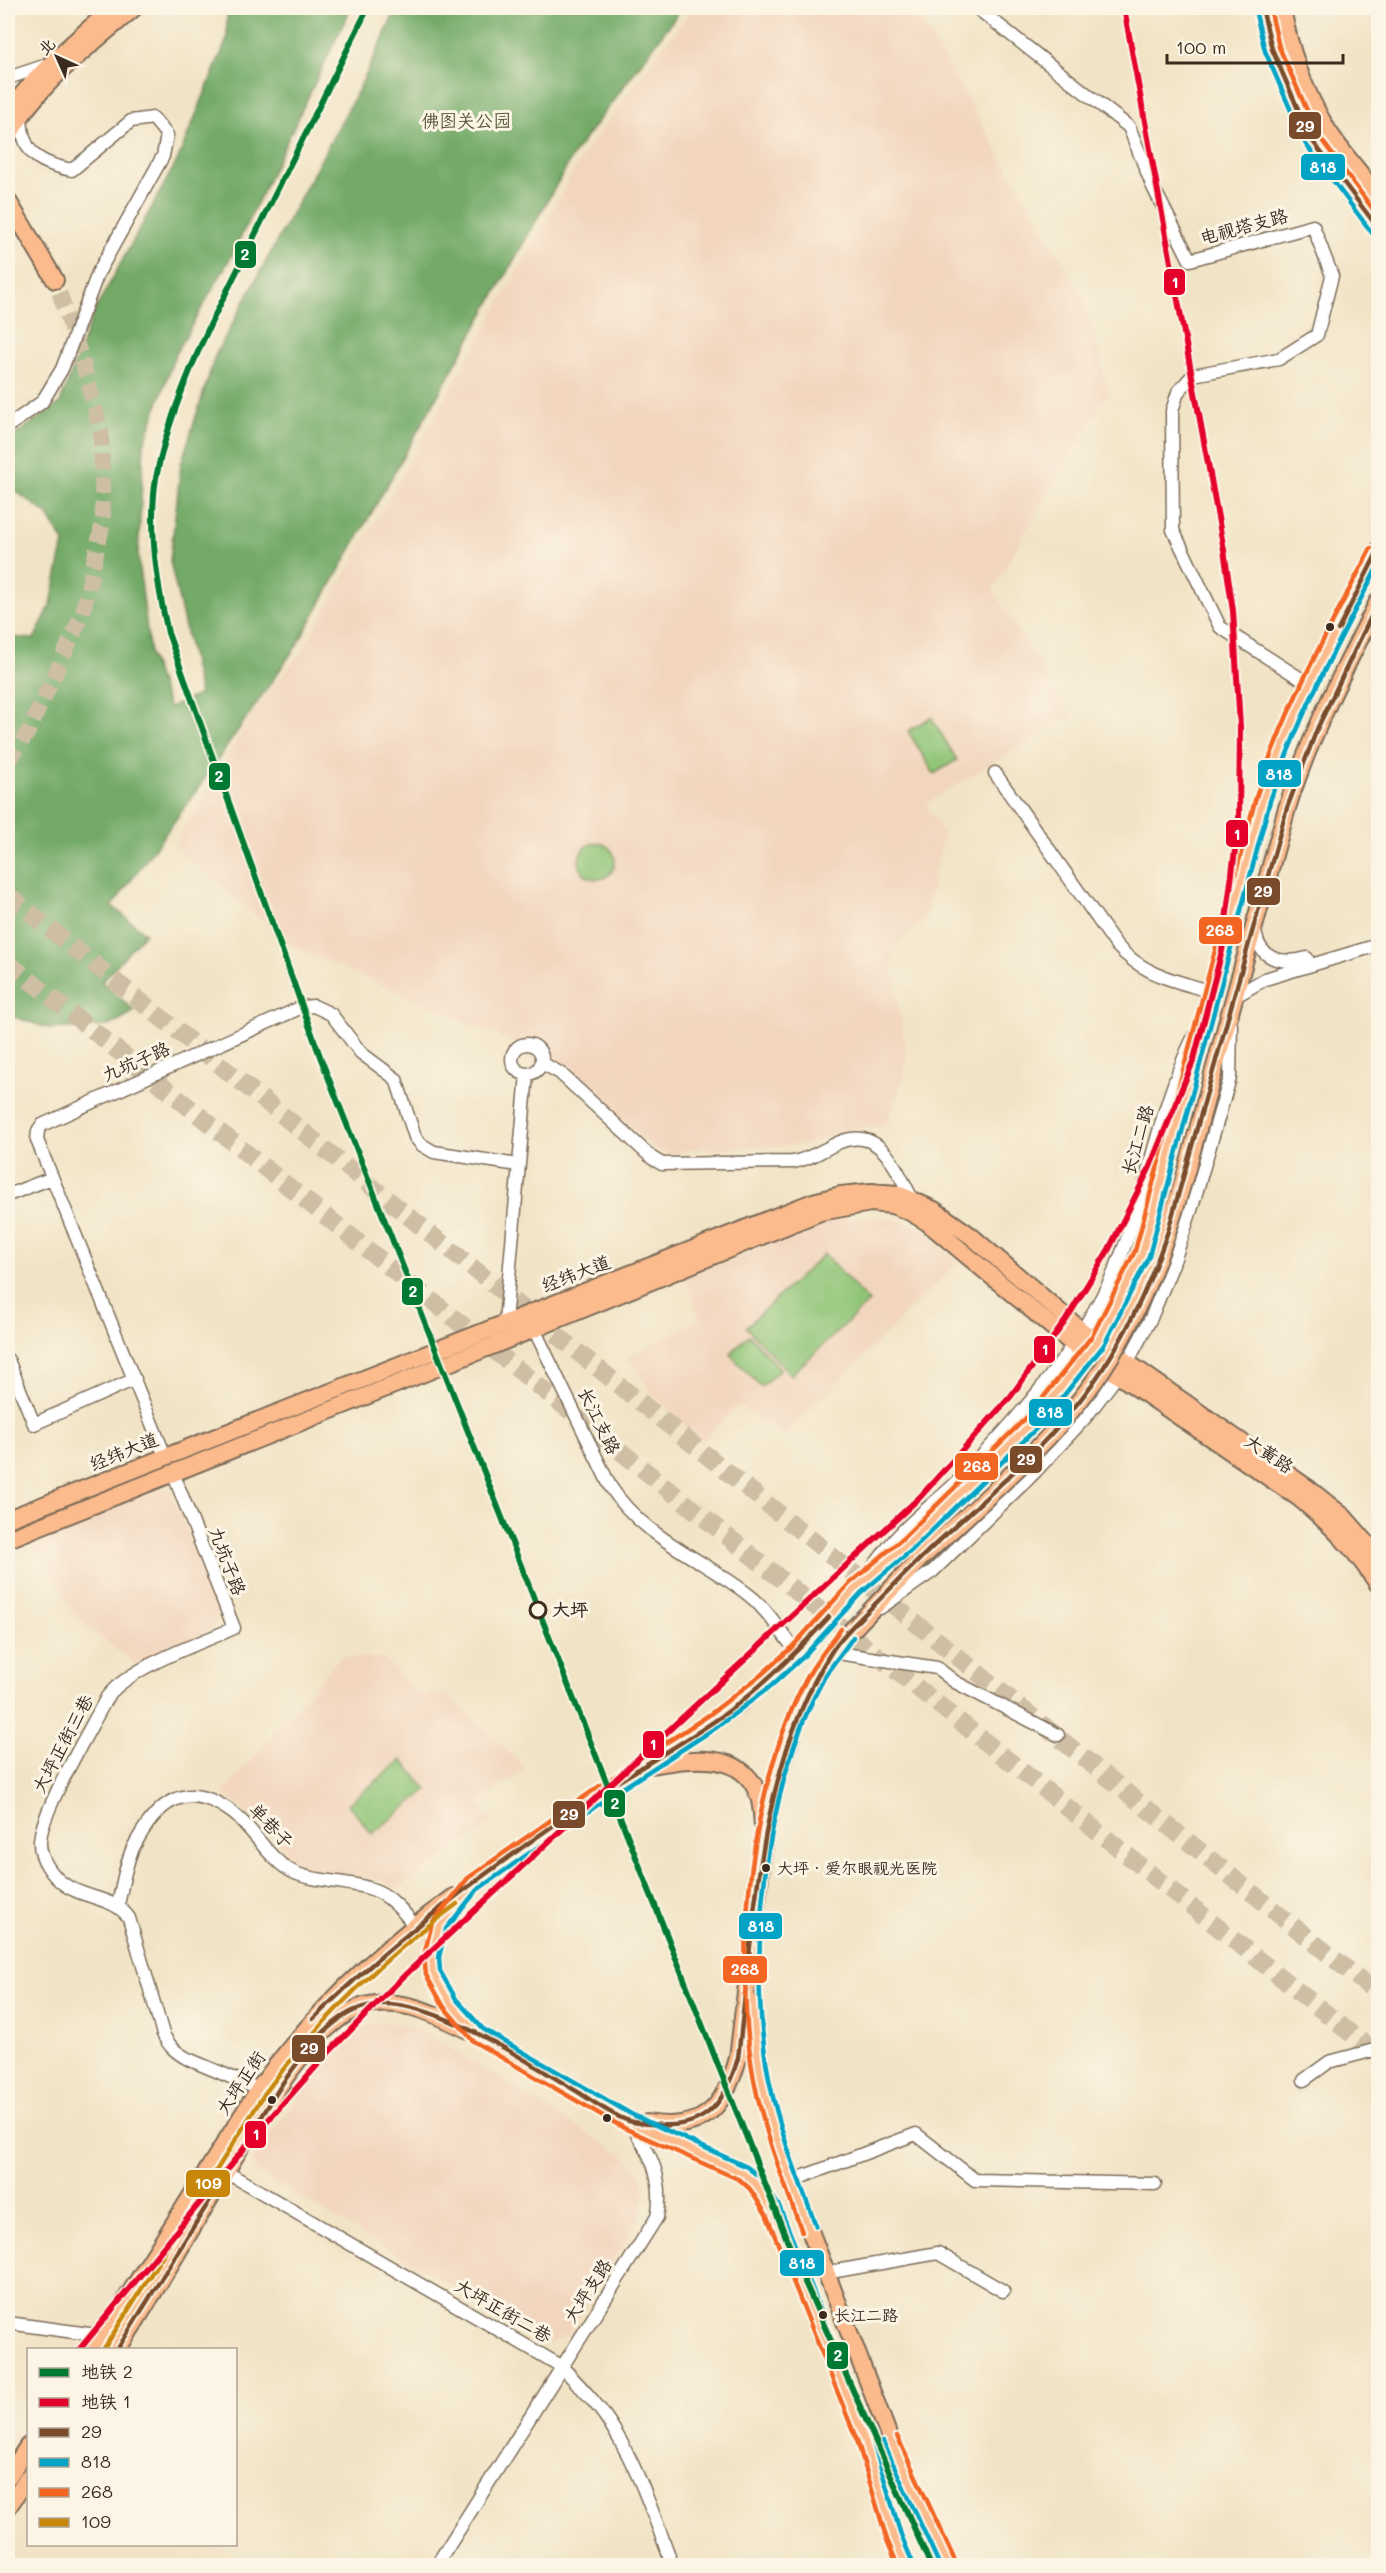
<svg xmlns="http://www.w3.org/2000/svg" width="1386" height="2573" font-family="Mali,'LXGW WenKai TC',sans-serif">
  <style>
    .built { fill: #f2d5bd }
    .green { fill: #8fc476; stroke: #65774a; stroke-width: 1.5 }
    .forest { fill: #73aa67; stroke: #576a42; stroke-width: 1.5 }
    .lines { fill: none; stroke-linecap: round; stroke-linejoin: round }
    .major-tunnel { stroke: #cdbea4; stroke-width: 16; stroke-dasharray: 16 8; stroke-linecap: butt }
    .highway-tunnel { stroke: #cdbea4; stroke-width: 18; stroke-dasharray: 18 9; stroke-linecap: butt }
    .minor-casing { stroke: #7b6b58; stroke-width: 15 }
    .major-casing { stroke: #7b6b58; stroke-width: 20 }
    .minor { stroke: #fff; stroke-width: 12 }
    .major { stroke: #fbbb8d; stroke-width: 16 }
    .major-bridge-casing { stroke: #7b6b58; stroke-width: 20; stroke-linecap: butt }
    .major-bridge { stroke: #fbbb8d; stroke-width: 16 }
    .bus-1-casing { stroke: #fcf5e5; stroke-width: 9 }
    .bus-2-casing { stroke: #fcf5e5; stroke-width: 9 }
    .bus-3-casing { stroke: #fcf5e5; stroke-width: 9 }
    .bus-4-casing { stroke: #fcf5e5; stroke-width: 9 }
    .bus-1 { stroke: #7a4b2a; stroke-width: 4.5 }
    .bus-2 { stroke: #03a3c5; stroke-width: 4.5 }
    .bus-3 { stroke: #f26522; stroke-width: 4.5 }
    .bus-4 { stroke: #c88708; stroke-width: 4.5 }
    .metro-1-casing { stroke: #fcf5e5; stroke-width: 10 }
    .metro-2-casing { stroke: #fcf5e5; stroke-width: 10 }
    .metro-1 { stroke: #007a33; stroke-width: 6 }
    .metro-2 { stroke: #e4002b; stroke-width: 6 }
    .bus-dot { fill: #3b2a1e; stroke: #fcf5e5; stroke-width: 2 }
    .stop-dot { fill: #fcf5e5; stroke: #3b2a1e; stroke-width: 3 }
    .labels { text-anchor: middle; stroke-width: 6; stroke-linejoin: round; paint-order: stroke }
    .bus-label { font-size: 16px; fill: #3b2a1e; stroke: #fcf5e5; text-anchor: start }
    .park-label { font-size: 18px; fill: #545838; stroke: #fcf5e5 }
    .street-label { font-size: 18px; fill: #3b2a1e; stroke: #fcf5e5 }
    .stop-label { font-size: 18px; font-weight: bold; fill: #3b2a1e; stroke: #fcf5e5; text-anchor: start }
    .line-badge { stroke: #fcf5e5; stroke-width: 2 }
    .badge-label { font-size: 16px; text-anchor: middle; font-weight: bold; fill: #fff }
  </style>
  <rect width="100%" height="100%" fill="#fcf5e5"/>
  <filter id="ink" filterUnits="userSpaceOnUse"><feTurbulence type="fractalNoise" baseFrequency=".0167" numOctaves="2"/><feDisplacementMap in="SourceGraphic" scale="12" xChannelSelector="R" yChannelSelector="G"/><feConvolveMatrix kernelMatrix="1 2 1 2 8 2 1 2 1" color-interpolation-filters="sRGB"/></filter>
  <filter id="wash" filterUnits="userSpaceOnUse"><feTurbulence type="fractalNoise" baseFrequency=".008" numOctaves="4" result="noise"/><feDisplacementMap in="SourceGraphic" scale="24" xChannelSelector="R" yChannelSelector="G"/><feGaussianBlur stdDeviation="1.35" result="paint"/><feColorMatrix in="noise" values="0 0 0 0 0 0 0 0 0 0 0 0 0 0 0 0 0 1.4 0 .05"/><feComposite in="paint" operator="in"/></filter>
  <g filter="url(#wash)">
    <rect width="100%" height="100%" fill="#f1e3c5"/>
    <path class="built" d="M692 8H914L1083 296 1109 392 992 589 1072 715 925 804 943 834 925 920 895 947 892 966 905 1044 906 1060 904 1075 886 1125 849 1130 805 1144 790 1146 687 1149 671 1155 653 1148 566 1066 291 945 174 846 256 708 303 649 584 154Z
      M860 1217H881L914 1225 927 1233 959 1261 785 1435 738 1405 702 1442 653 1395 628 1357 700 1319 685 1277 836 1219Z
      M160 1487 170 1491 220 1609 212 1631 136 1665 75 1616 48 1566 27 1541Z
      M340 1657 383 1658 420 1695 446 1693 526 1768 479 1803 493 1822 396 1889 382 1881 309 1868 297 1863 239 1806 222 1794Z
      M383 2022 408 2026 429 2035 626 2157 641 2173 645 2194 641 2215 568 2334 550 2343 256 2172 253 2159 263 2141 281 2121 303 2089 311 2071 323 2056 347 2034 358 2028Z"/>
    <path class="green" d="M931 717 957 760 934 774 908 731Z
      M579 861a18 18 0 1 1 36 0a18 18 0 1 1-36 0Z
      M824 1254 869 1302 791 1375 746 1327Z
      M749 1335 780 1369 761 1387 730 1354Z
      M402 1760 427 1790 372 1834 348 1804Z"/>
    <path class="forest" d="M227 8H351L232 255 175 355 144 444 138 556 150 655 169 708 200 694 170 561 181 464 215 356 361 85 397 8H682L575 152 297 645 187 804 112 906 145 933 102 982 135 1011 109 1026 51 1029 8 1015V637L34 639 51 604 64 542 47 514 11 488 8 489V440L60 403 94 312 177 161 227 39Z"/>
  </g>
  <g filter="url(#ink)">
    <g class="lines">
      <path class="major-tunnel" d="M8 762 28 732 82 615 103 522 101 432 81 356 55 280"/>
      <path class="highway-tunnel" d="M8 895 1378 1994
        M8 963 1378 2055"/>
      <g class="minor-casing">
        <path id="minor" d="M977 8 1129 127 1153 187 1190 260 1313 226 1332 276 1317 335 1279 359 1193 375 1178 392 1172 411 1173 530 1220 627 1309 684
          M8 78 47 65
          M8 426 42 402 62 369 98 273 163 156 167 135 153 118 131 121 72 170C37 163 22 153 21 116
          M995 773 1117 946C1145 976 1174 980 1212 992
          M1255 928C1257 960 1282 965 1307 958
          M1234 997 1265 979 1378 945
          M512 1059a15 15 0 1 1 30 0a15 15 0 1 1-30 0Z
          M542 1063 560 1073 652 1158 662 1164 793 1162C811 1159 824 1149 840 1142 883 1125 897 1173 914 1202
          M8 1195 52 1178
          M505 1322 527 1074
          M534 1329 610 1486C644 1539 702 1558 750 1596 768 1610 782 1634 797 1652
          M8 1360 34 1424 135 1379
          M165 1456 37 1140 38 1131 42 1125 302 1007 314 1006 331 1014 361 1053 396 1079 415 1137 422 1145 434 1152 518 1165
          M173 1473 234 1628C197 1645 131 1666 107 1697 92 1727 39 1814 40 1843 40 1859 52 1876 65 1885 85 1899 115 1897 129 1918L163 2034C169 2046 175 2052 188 2059L259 2089
          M873 1567C881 1557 889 1545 899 1535 917 1515 940 1499 959 1480 1016 1421 1071 1359 1108 1285 1147 1205 1155 1114 1194 1036
          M880 1608 933 1571 1035 1472 1085 1418 1127 1363 1151 1318 1173 1264 1191 1210 1230 1078 1231 1025
          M831 1652 937 1668 955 1682 1058 1735
          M118 1905C122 1887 125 1865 133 1848 156 1803 185 1777 233 1813 255 1830 269 1861 295 1873 306 1878 318 1879 330 1881 375 1887 386 1889 414 1925
          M1304 2080 1329 2062 1378 2049
          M226 2172 561 2366C580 2386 600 2406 614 2430 640 2472 655 2520 673 2566
          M791 2181 916 2134 975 2180 1155 2184
          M825 2273 938 2253 1003 2291
          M8 2323 104 2336
          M436 2566 657 2217C665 2179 650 2152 629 2122"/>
      </g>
      <g class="major-casing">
        <path id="major" d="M1262 8 1272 49 1311 139 1378 228
          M1282 8C1289 48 1304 90 1325 126 1340 151 1361 173 1378 197
          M8 113C37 72 76 41 113 8
          M8 137C36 84 90 46 134 8
          M8 201 55 280
          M1191 1068 1263 799C1272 772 1280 745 1292 720 1318 663 1349 607 1378 551
          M1213 1074 1287 808C1310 735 1344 670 1378 602
          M8 1519 813 1202 841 1195 871 1192 898 1194 934 1210 971 1236 1082 1331 1309 1489 1344 1517 1378 1556
          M8 1539 534 1329 820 1212 871 1203 892 1205 910 1212 927 1222 1074 1345 1299 1498C1333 1526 1354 1548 1378 1584
          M652 1765C689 1759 741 1749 758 1794 762 1803 762 1816 763 1826
          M753 2004 758 2062 772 2120 791 2181 887 2431 949 2566
          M647 2123C702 2132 724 2110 738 2058L765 1836 776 1784 804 1699 831 1652 920 1559
          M94 2350 259 2089C313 2013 378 1951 454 1897
          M117 2350C154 2294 187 2235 222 2178 250 2132 308 2024 361 2007 400 1995 436 2015 470 2031
          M8 2477 28 2446
          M8 2507 28 2477
          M906 2566 894 2538 865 2441 773 2211 756 2184 744 2174 628 2121 478 2035 440 1988 433 1973 431 1956 433 1941 439 1926 447 1913 472 1884 605 1791 740 1703 797 1652 856 1588 907 1545"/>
      </g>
      <use href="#minor" class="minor"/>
      <use href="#major" class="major"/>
      <g class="major-bridge-casing">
        <path id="major-bridge" d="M907 1545 1037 1418 1098 1340 1142 1254 1191 1068
          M920 1559C980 1503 1045 1449 1093 1383 1159 1291 1183 1181 1213 1074"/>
      </g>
      <use href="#major-bridge" class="major-bridge"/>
      <g class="bus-1-casing">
        <path id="bus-1" d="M1262 8 1272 49 1311 139 1378 228
          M1338 630 1378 551
          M313 2019C400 1933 498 1863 599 1794 640 1767 682 1744 722 1716 762 1687 796 1653 829 1617
          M117 2350 282 2084C303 2055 330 2015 367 2006 424 1991 529 2063 578 2092 594 2102 611 2115 629 2121 639 2124 651 2124 661 2125 709 2128 726 2099 738 2058 754 1926 758 1769 830 1654 841 1636 859 1620 875 1604 897 1582 918 1560 941 1539 994 1490 1051 1442 1093 1383 1126 1337 1150 1284 1168 1231L1287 808 1317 729 1378 602"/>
      </g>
      <g class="bus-2-casing">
        <path id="bus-2" d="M1255 10 1265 51 1305 143 1372 233
          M816 2226C798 2178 779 2130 769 2079 746 1958 764 1786 824 1678 832 1664 844 1651 853 1637
          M883 2442 940 2566
          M913 2563 901 2535 872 2438 780 2208 762 2179 747 2167 631 2114 483 2029 456 1999 440 1971 439 1957 446 1929 477 1890 609 1797 717 1727 771 1686 803 1657 861 1593 912 1550 1042 1423 1104 1345 1149 1256 1270 801C1297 718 1338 643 1378 566"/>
      </g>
      <g class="bus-3-casing">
        <path id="bus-3" d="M1270 8 1279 47 1318 135 1378 216
          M802 2232C784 2182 764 2132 754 2080 732 1962 750 1774 812 1669 821 1655 831 1642 841 1629
          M897 2436 956 2563
          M898 2566 887 2540 858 2443 766 2214 750 2189 740 2180 624 2128 473 2041 444 2007 426 1975 424 1955 432 1923 468 1878 601 1785 709 1715 761 1675 792 1647 850 1583 902 1539 1031 1413 1092 1336 1135 1251 1256 797C1284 709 1329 629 1371 548"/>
      </g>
      <g class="bus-4-casing">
        <path id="bus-4" d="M103 2350 265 2093C320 2019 383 1958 457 1904"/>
      </g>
      <use href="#bus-1" class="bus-1"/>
      <use href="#bus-2" class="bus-2"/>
      <use href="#bus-3" class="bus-3"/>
      <use href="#bus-4" class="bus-4"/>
      <g class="metro-1-casing">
        <path id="metro-1" d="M368 8 211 323C188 372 166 425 156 478 148 528 157 585 168 633L321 1059 795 2260 931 2566"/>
      </g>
      <g class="metro-2-casing">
        <path id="metro-2" d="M79 2350 256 2134 328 2053 404 1976 920 1497 1011 1396 1066 1320 1109 1249 1149 1169 1194 1059 1222 951 1239 819 1240 727 1233 611 1224 550 1124 8"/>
      </g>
      <use href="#metro-1" class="metro-1"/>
      <use href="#metro-2" class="metro-2"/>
    </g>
  </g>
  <g class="bus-dot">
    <circle cx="1330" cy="627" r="5"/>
    <circle cx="766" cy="1868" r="5"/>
    <circle cx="272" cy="2100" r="5"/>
    <circle cx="607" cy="2118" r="5"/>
    <circle cx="823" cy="2315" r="5"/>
  </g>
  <circle class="stop-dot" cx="538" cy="1610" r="8"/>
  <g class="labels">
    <g class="bus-label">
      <text x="777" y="1874">大坪‧爱尔眼视光医院</text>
      <text x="834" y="2321">长江二路</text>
    </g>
    <g class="park-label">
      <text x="466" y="127">佛图关公园</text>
    </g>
    <g class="street-label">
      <text transform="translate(1244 227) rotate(-15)" y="6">电视塔支路</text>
      <text transform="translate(136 1062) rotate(-24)" y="6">九坑子路</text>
      <text transform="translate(1138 1140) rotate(-74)" y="6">长江二路</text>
      <text transform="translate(576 1274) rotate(-21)" y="6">经纬大道</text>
      <text transform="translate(599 1421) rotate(64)" y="6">长江支路</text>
      <text transform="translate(124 1452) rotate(-22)" y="6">经纬大道</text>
      <text transform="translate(1269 1454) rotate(34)" y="6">大黄路</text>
      <text transform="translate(227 1561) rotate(69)" y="6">九坑子路</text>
      <text transform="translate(63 1744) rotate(-62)" y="6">大坪正街三巷</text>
      <text transform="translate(271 1826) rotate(46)" y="6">单巷子</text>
      <text transform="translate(241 2083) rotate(-56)" y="6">大坪正街</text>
      <text transform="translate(588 2291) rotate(-57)" y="6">大坪支路</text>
      <text transform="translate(503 2311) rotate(30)" y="6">大坪正街二巷</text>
    </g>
    <g class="stop-label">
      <text x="552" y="1616">大坪</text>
    </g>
  </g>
  <g class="line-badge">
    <rect x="1288" y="111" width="34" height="29" rx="6" fill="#7a4b2a"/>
    <rect x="1300" y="153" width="46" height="28" rx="6" fill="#03a3c5"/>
    <rect x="234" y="240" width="23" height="29" rx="6" fill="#007a33"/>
    <rect x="1163" y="268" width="23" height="28" rx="6" fill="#e4002b"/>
    <rect x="1257" y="759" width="45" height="29" rx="6" fill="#03a3c5"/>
    <rect x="208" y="762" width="23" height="29" rx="6" fill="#007a33"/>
    <rect x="1225" y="819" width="24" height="29" rx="6" fill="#e4002b"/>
    <rect x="1246" y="877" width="35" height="29" rx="6" fill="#7a4b2a"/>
    <rect x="1198" y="916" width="45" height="29" rx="6" fill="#f26522"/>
    <rect x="401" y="1277" width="23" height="29" rx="6" fill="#007a33"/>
    <rect x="1033" y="1335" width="23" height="29" rx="6" fill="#e4002b"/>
    <rect x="1028" y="1398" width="45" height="29" rx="6" fill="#03a3c5"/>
    <rect x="1009" y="1445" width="34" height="29" rx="6" fill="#7a4b2a"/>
    <rect x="954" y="1452" width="45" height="29" rx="6" fill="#f26522"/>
    <rect x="642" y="1730" width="23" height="29" rx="6" fill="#e4002b"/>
    <rect x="603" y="1789" width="23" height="29" rx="6" fill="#007a33"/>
    <rect x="552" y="1800" width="34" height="29" rx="6" fill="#7a4b2a"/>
    <rect x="738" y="1912" width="45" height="28" rx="6" fill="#03a3c5"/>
    <rect x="722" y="1955" width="46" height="29" rx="6" fill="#f26522"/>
    <rect x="291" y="2034" width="35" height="29" rx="6" fill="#7a4b2a"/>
    <rect x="244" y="2120" width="23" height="29" rx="6" fill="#e4002b"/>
    <rect x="185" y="2169" width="46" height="29" rx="6" fill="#c88708"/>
    <rect x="779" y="2249" width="46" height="28" rx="6" fill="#03a3c5"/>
    <rect x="826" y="2341" width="23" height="29" rx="6" fill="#007a33"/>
  </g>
  <g class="badge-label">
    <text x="1305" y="132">29</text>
    <text x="1323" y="173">818</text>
    <text x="245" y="260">2</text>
    <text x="1175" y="288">1</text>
    <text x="1279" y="780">818</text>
    <text x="219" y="782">2</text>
    <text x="1237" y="840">1</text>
    <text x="1263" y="897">29</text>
    <text x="1220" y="936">268</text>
    <text x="413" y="1297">2</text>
    <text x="1045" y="1355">1</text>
    <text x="1050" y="1418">818</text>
    <text x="1026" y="1465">29</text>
    <text x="977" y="1472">268</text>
    <text x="653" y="1750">1</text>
    <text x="615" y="1809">2</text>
    <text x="569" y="1820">29</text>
    <text x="761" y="1932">818</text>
    <text x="745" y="1975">268</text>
    <text x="309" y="2054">29</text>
    <text x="256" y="2140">1</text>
    <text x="208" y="2189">109</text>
    <text x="802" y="2269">818</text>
    <text x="838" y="2361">2</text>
  </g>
  <rect width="1386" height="2573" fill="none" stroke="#fcf5e5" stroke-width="30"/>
  <rect x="27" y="2348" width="210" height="198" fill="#fcf5e5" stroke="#afa495" stroke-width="1.5"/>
  <rect x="39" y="2368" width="30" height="9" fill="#007a33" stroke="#afa495" stroke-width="1.5"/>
  <text x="81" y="2378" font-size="18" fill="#3b2a1e">地铁 2</text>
  <rect x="39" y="2398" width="30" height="9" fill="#e4002b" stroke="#afa495" stroke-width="1.5"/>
  <text x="81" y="2408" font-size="18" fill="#3b2a1e">地铁 1</text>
  <rect x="39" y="2428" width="30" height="9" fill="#7a4b2a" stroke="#afa495" stroke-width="1.5"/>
  <text x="81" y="2438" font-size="18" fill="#3b2a1e">29</text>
  <rect x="39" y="2458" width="30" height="9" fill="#03a3c5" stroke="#afa495" stroke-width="1.5"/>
  <text x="81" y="2468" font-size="18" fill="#3b2a1e">818</text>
  <rect x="39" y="2488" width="30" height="9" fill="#f26522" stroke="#afa495" stroke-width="1.5"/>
  <text x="81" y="2498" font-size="18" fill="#3b2a1e">268</text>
  <rect x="39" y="2518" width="30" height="9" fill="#c88708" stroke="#afa495" stroke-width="1.5"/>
  <text x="81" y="2528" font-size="18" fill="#3b2a1e">109</text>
  <g transform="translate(57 57) rotate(315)" stroke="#fcf5e5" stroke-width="4.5" paint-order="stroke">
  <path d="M0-4.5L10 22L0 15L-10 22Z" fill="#3b2a1e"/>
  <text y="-9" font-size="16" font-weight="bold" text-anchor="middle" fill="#3b2a1e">北</text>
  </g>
  <path d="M1167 54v9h176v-9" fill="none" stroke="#3b2a1e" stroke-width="3"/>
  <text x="1176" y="54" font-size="18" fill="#3b2a1e" stroke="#fcf5e5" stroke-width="4.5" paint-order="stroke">100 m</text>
</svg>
